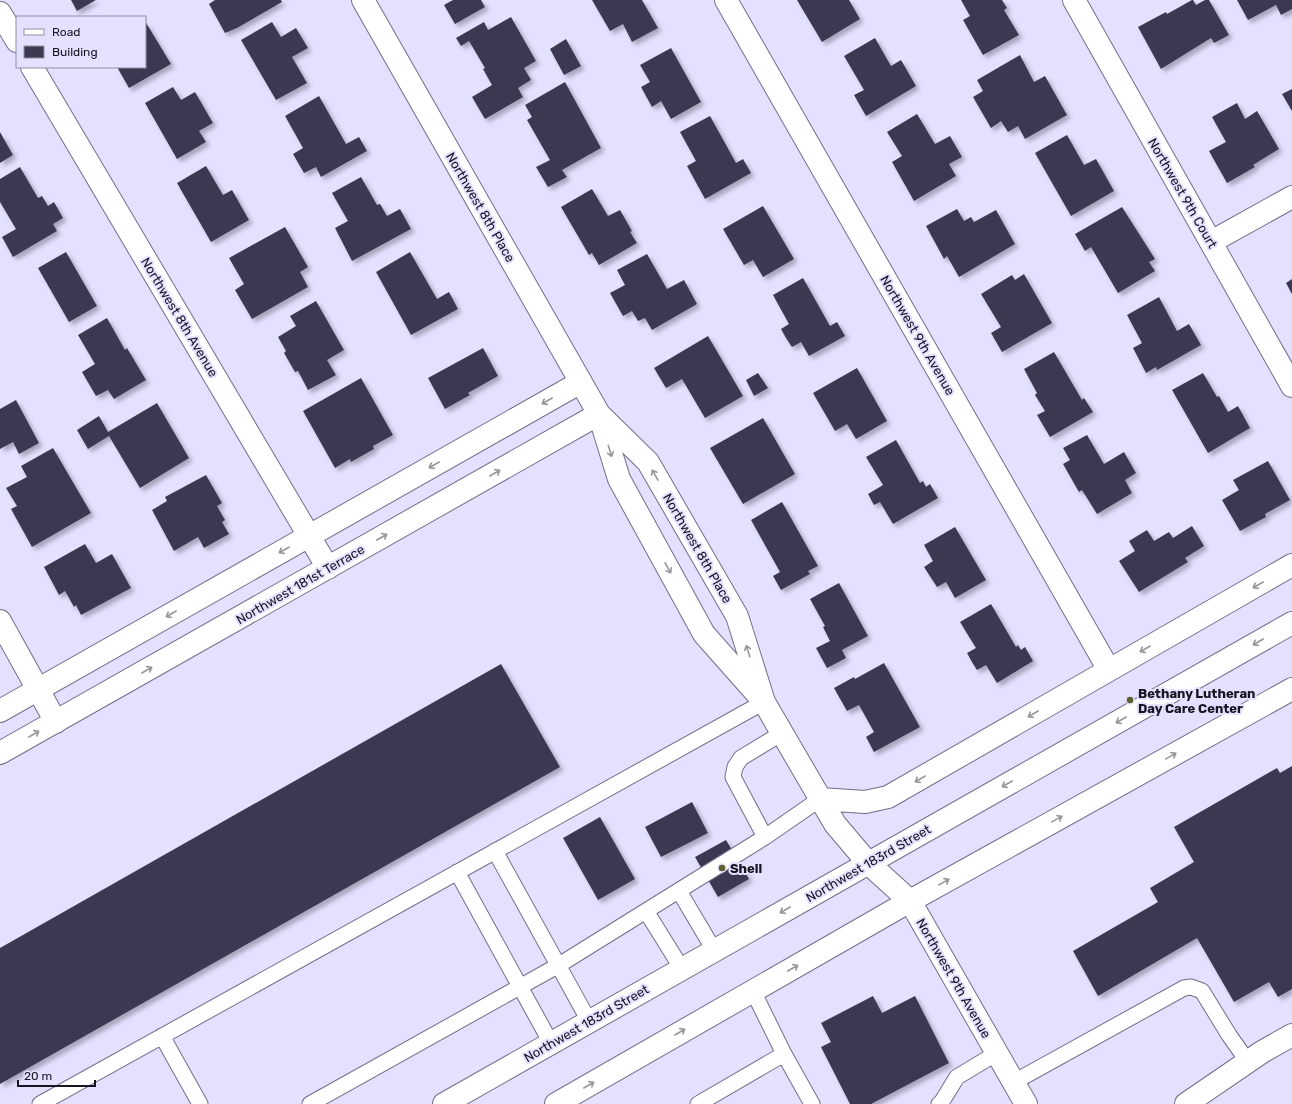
<svg xmlns="http://www.w3.org/2000/svg" width="1292" height="1104" font-family="Rubik,sans-serif">
  <style>
    .building { fill: #3d3951; filter: url(#shadow) }
    .lines { fill: none; stroke-linecap: round; stroke-linejoin: round }
    .lane-casing { stroke: #726e89; stroke-width: 17 }
    .street-casing { stroke: #726e89; stroke-width: 24 }
    .primary-casing { stroke: #726e89; stroke-width: 24 }
    .lane { stroke: #fff; stroke-width: 15 }
    .street { stroke: #fff; stroke-width: 22 }
    .primary { stroke: #fff; stroke-width: 22 }
    .oneway { stroke: #97969a }
    .poi-dot { fill: #5e612e; stroke: #e4e0ff; stroke-width: 1.5 }
    .labels { text-anchor: middle; stroke-width: 4; stroke-linejoin: round; paint-order: stroke }
    .street-label { font-size: 13px; fill: #17151f; stroke: #e4e0ff }
    .poi-label { font-size: 13px; font-weight: bold; fill: #17151f; stroke: #e4e0ff; text-anchor: start }
  </style>
  <defs>
    <filter id="shadow"><feDropShadow dx="3.5" dy="3.5" stdDeviation="2" flood-color="#0004"/></filter>
  </defs>
  <rect width="100%" height="100%" fill="#e4e0ff"/>
  <path class="building" d="M71 0H96L77 11Z
    M215 0H281L282 2 237 28 225 33 209 4Z
    M453 0H481L485 7 455 24 444 5Z
    M592 0H642L658 28 632 42 623 24 610 31Z
    M797 0H849L860 19 822 42Z
    M961 0H1002L1007 8 1004 10 1019 35 983 55 963 20 970 16Z
    M1192 0H1193L1196 5 1205 0H1209L1229 35 1214 43 1211 38 1161 69 1138 27 1166 12 1167 14Z
    M1237 0H1292V9L1281 15 1276 5 1248 20Z
    M511 17 536 61 524 68 531 80 518 88 523 97 485 119 472 97 492 85 483 69 485 68 469 41 461 46 456 38 484 22 488 30Z
    M145 21 171 64 129 88 117 67H145Z
    M272 22 281 37 296 28 308 48 292 57 307 83 276 100 241 40Z
    M875 38 891 66 901 60 916 86 866 116 854 95 864 90 844 56Z
    M566 39 581 66 564 75 550 49Z
    M671 48 701 102 671 119 661 101 652 107 641 87 650 82 640 65Z
    M1020 55 1034 82 1045 76 1067 115 1025 139 1018 126 1008 132 1001 121 991 128 973 97 983 91 977 80Z
    M565 82 601 148 562 170 567 177 548 187 536 167 550 160 527 120 532 117 525 105Z
    M173 87 181 100 195 92 213 123 199 131 206 142 177 159 145 103Z
    M1292 89V111L1282 94Z
    M319 96 346 144 359 137 367 151 321 177 316 167 304 173 293 154 303 148 285 116Z
    M1237 103 1245 119 1257 111 1279 149 1253 165 1255 167 1227 183 1209 151 1226 142 1212 117Z
    M917 114 935 144 950 136 962 157 949 164 956 176 914 201 892 162 902 156 887 132Z
    M710 116 736 163 743 159 751 173 705 199 687 166 696 161 680 132Z
    M0 132 13 155 0 163Z
    M1067 135 1084 165 1096 159 1114 191 1071 216 1035 153Z
    M206 166 223 195 232 190 249 220 211 242 177 183Z
    M20 167 38 198 42 196 48 206 54 202 63 218 53 224 57 231 13 257 2 237 16 229 0 202V179Z
    M361 177 377 205 380 204 387 216 400 209 411 229 352 261 335 228 348 221 332 193Z
    M592 189 608 216 620 210 632 231 630 232 637 243 599 265 592 253 589 255 561 207Z
    M763 206 794 259 763 277 753 260 744 265 723 229Z
    M1122 207 1155 259 1149 262 1155 271 1118 293 1091 247 1085 251 1075 234Z
    M957 209 964 221 971 217 974 222 996 210 1015 244 959 277 947 256 944 259 926 226Z
    M285 227 308 267 300 272 308 287 252 319 235 290 244 284 229 258Z
    M66 252 97 306 69 322 38 268Z
    M410 252 437 299 449 292 458 309 411 335 376 272Z
    M647 254 667 289 684 280 697 304 652 330 645 318 638 321 632 311 623 316 610 293 625 285 617 270Z
    M1024 274 1052 323 1002 352 991 333 1001 327 981 294 1012 275 1015 280Z
    M803 278 830 326 837 322 845 336 809 356 801 342 792 347 786 338 781 329 789 324 773 295Z
    M1292 279V294L1286 283Z
    M1159 297 1177 331 1189 324 1201 345 1157 370 1156 367 1146 373 1133 348 1142 343 1127 315Z
    M316 301 344 350 327 360 336 375 308 390 298 371 295 372 284 353 286 351 278 337 296 326 290 316Z
    M107 318 125 350 127 348 146 380 114 399 108 390 96 396 82 372 95 364 78 335Z
    M708 336 743 396 705 418 682 379 666 388 654 368Z
    M483 348 498 376 468 393 470 395 445 409 428 378Z
    M1054 352 1082 400 1084 398 1093 412 1050 437 1037 415 1045 411 1035 395 1037 393 1024 369Z
    M857 368 887 421 856 439 847 424 835 431 813 393Z
    M758 373 768 388 754 396 746 380Z
    M1203 373 1217 397 1219 396 1228 412 1238 406 1250 428 1208 453 1172 390Z
    M361 378 393 435 373 446 374 449 351 462 350 459 335 468 303 411Z
    M16 400 39 443 19 454 13 442 0 449V409Z
    M157 403 189 458 140 488 109 436 88 449 77 430 99 416 108 432Z
    M763 418 795 474 743 504 710 448Z
    M1087 435 1104 464 1124 452 1136 473 1125 480 1132 493 1097 514 1082 490 1079 492 1063 464 1070 460 1063 448Z
    M896 440 920 483 923 481 926 487 930 484 938 498 893 524 880 502 874 505 868 494 883 485 866 457Z
    M53 448 91 513 32 547 11 509 17 506 6 488 27 477 21 466Z
    M1268 461 1290 500 1265 514 1266 517 1240 531 1222 500 1239 490 1233 480Z
    M206 475 222 503 217 506 225 520 222 522 229 534 204 548 198 537 174 551 152 510 167 501 165 497Z
    M782 502 818 566 808 571 810 574 781 590 773 576 780 572 751 520Z
    M1192 526 1204 546 1185 558 1188 562 1139 592 1119 561 1135 551 1129 541 1147 530 1154 541 1169 532 1173 538Z
    M955 527 986 580 955 598 946 582 937 587 924 567 933 561 924 545Z
    M85 544 96 563 112 554 131 588 81 615 76 605 74 607 65 591 59 595 44 567Z
    M839 583 868 636 842 650 846 658 827 668 816 648 830 641 823 627 825 626 810 599Z
    M991 604 1016 647 1018 645 1021 650 1025 647 1033 661 997 683 986 665 977 670 972 662 967 653 976 648 960 622Z
    M884 663 920 727 874 752 866 737 874 732 859 705 847 711 834 688 854 677 855 679Z
    M501 664 560 767 0 1084V948Z
    M1292 766V989L1278 997 1269 982 1234 1002 1197 938 1098 996 1073 951 1158 902 1150 888 1194 862 1174 827 1277 768 1280 773Z
    M692 802 708 833 661 857 645 827Z
    M600 817 635 879 598 900 563 838Z
    M726 840 749 879 718 897 695 857Z
    M873 996 882 1013 915 996 949 1063 871 1104H850L821 1047 831 1042 821 1023Z"/>
  <g class="lines">
    <g class="lane-casing">
      <path id="lane" d="M782 733 741 758 735 767 733 777 765 837 820 799
        M495 851 589 1021
        M457 872 551 1043
        M679 891 714 950
        M646 911 682 969
        M753 991 784 1054 812 1104
        M162 1036 200 1104
        M1014 1082 1184 988 1191 987 1202 991 1229 1035 1248 1062
        M40 1104 764 702
        M310 1104 559 965 765 837
        M698 1104 784 1054
        M939 1104 941 1103 957 1077 997 1053"/>
    </g>
    <g class="street-casing">
      <path id="street" d="M363 0 599 414 619 479 704 634 758 695
        M726 0 1109 670
        M1074 0 1292 386
        M0 13 17 41
        M32 67 328 568
        M1211 242 1292 197
        M599 414 648 462 737 616 764 702 835 824 868 863 910 901 1026 1104
        M0 621 56 722
        M0 711 581 382
        M0 753 599 414
        M820 799 865 802 888 797 1292 565
        M1186 1104 1262 1052 1292 1035"/>
    </g>
    <g class="primary-casing">
      <path id="primary" d="M444 1104 1292 623
        M556 1104 910 901 1292 689"/>
    </g>
    <use href="#lane" class="lane"/>
    <use href="#street" class="street"/>
    <use href="#primary" class="primary"/>
  </g>
  <defs><path id="oneway-shaft" d="M-6 0H5M1.5-3L5.5 0L1.5 3" fill="none" stroke-width="1.6" stroke-linecap="round" stroke-linejoin="round"/></defs>
  <g class="oneway">
    <use href="#oneway-shaft" transform="translate(547 401) rotate(150)"/>
    <use href="#oneway-shaft" transform="translate(610 451) rotate(73)"/>
    <use href="#oneway-shaft" transform="translate(434 465) rotate(150)"/>
    <use href="#oneway-shaft" transform="translate(495 473) rotate(-30)"/>
    <use href="#oneway-shaft" transform="translate(655 475) rotate(-120)"/>
    <use href="#oneway-shaft" transform="translate(382 537) rotate(-30)"/>
    <use href="#oneway-shaft" transform="translate(284 550) rotate(150)"/>
    <use href="#oneway-shaft" transform="translate(668 568) rotate(61)"/>
    <use href="#oneway-shaft" transform="translate(1258 585) rotate(150)"/>
    <use href="#oneway-shaft" transform="translate(171 614) rotate(150)"/>
    <use href="#oneway-shaft" transform="translate(1258 642) rotate(150)"/>
    <use href="#oneway-shaft" transform="translate(1145 649) rotate(150)"/>
    <use href="#oneway-shaft" transform="translate(748 651) rotate(-108)"/>
    <use href="#oneway-shaft" transform="translate(147 670) rotate(-30)"/>
    <use href="#oneway-shaft" transform="translate(1033 714) rotate(150)"/>
    <use href="#oneway-shaft" transform="translate(1121 720) rotate(150)"/>
    <use href="#oneway-shaft" transform="translate(34 734) rotate(-30)"/>
    <use href="#oneway-shaft" transform="translate(1171 756) rotate(-29)"/>
    <use href="#oneway-shaft" transform="translate(920 779) rotate(150)"/>
    <use href="#oneway-shaft" transform="translate(1007 784) rotate(150)"/>
    <use href="#oneway-shaft" transform="translate(1057 819) rotate(-29)"/>
    <use href="#oneway-shaft" transform="translate(944 882) rotate(-29)"/>
    <use href="#oneway-shaft" transform="translate(785 910) rotate(150)"/>
    <use href="#oneway-shaft" transform="translate(793 968) rotate(-30)"/>
    <use href="#oneway-shaft" transform="translate(680 1032) rotate(-30)"/>
    <use href="#oneway-shaft" transform="translate(589 1085) rotate(-30)"/>
  </g>
  <g class="poi-dot">
    <circle cx="1130" cy="700" r="4"/>
    <circle cx="722" cy="868" r="4"/>
  </g>
  <g class="labels">
    <g class="street-label">
      <text transform="translate(1183 193) rotate(60)" y="5">Northwest 9th Court</text>
      <text transform="translate(481 207) rotate(60)" y="5">Northwest 8th Place</text>
      <text transform="translate(180 317) rotate(59)" y="5">Northwest 8th Avenue</text>
      <text transform="translate(918 335) rotate(60)" y="5">Northwest 9th Avenue</text>
      <text transform="translate(698 548) rotate(60)" y="5">Northwest 8th Place</text>
      <text transform="translate(300 584) rotate(-30)" y="5">Northwest 181st Terrace</text>
      <text transform="translate(868 863) rotate(-30)" y="5">Northwest 183rd Street</text>
      <text transform="translate(954 978) rotate(60)" y="5">Northwest 9th Avenue</text>
      <text transform="translate(586 1023) rotate(-30)" y="5">Northwest 183rd Street</text>
    </g>
    <g class="poi-label">
      <text x="1138" y="698">Bethany Lutheran<tspan x="1138" dy="15">Day Care Center</tspan></text>
      <text x="730" y="873">Shell</text>
    </g>
  </g>
  <rect x="16" y="16" width="130" height="52" fill="#e4e0ff" stroke="#928fa5"/>
  <rect x="24" y="29" width="20" height="6" fill="#ffffff" stroke="#928fa5"/>
  <text x="52" y="36" font-size="12" fill="#17151f">Road</text>
  <rect x="24" y="46" width="20" height="12" fill="#3d3951" stroke="#928fa5"/>
  <text x="52" y="56" font-size="12" fill="#17151f">Building</text>
  <path d="M18 1080v6h77v-6" fill="none" stroke="#17151f" stroke-width="2"/>
  <text x="24" y="1080" font-size="12" fill="#17151f" stroke="#e4e0ff" stroke-width="3" paint-order="stroke">20 m</text>
</svg>
